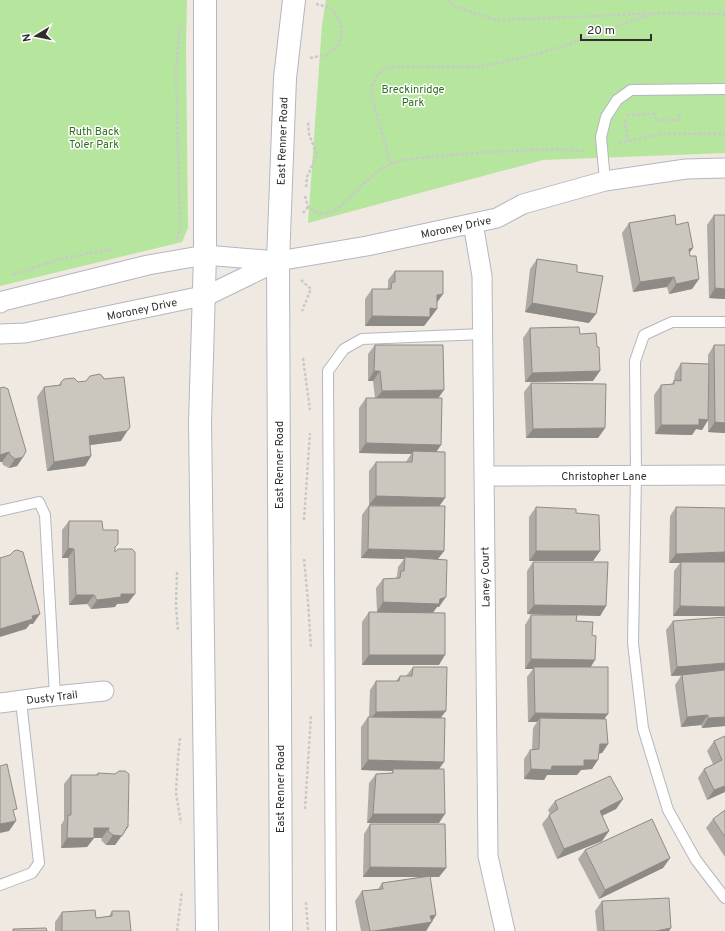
<svg xmlns="http://www.w3.org/2000/svg" width="725" height="931" font-family="Overpass,sans-serif">
  <style>
    .green { fill: #b6e59e }
    .lines { fill: none; stroke-linecap: round; stroke-linejoin: round }
    .service-casing { stroke: #b4b7c1; stroke-width: 12 }
    .minor-casing { stroke: #b4b7c1; stroke-width: 21 }
    .secondary-casing { stroke: #b4b7c1; stroke-width: 24 }
    .path { stroke: #c9c9c9; stroke-width: 2.5; stroke-dasharray: 3 2; stroke-linecap: butt }
    .service { stroke: #fff; stroke-width: 10 }
    .minor { stroke: #fff; stroke-width: 19 }
    .secondary { stroke: #fff; stroke-width: 22 }
    .wall { fill: #afaba4 }
    .shaded-wall { fill: #8e8b86 }
    .building { fill: #cbc7bf; stroke: #8e8b86 }
    .labels { text-anchor: middle; stroke-width: 3; stroke-linejoin: round; paint-order: stroke }
    .park-label { font-size: 11px; fill: #2c6e1b; stroke: #fff }
    .street-label { font-size: 11px; fill: #2e2e2e; stroke: #fff }
  </style>
  <rect width="100%" height="100%" fill="#efe9e1"/>
  <path class="green" d="M0 0H187L186 46 188 228 182 242 0 286Z
    M326 0H725V153L543 160 308 223 322 25Z"/>
  <g class="lines">
    <g class="service-casing">
      <path id="service" d="M605 181 601 137 606 117 617 100 631 90 725 89
        M725 322H672L644 335 635 361 636 476 633 643 643 728 668 810 696 860 725 898
        M0 511 39 502 45 515 55 696
        M0 885 32 873 39 863 21 701
        M331 931 328 371 344 349 362 339 483 334"/>
    </g>
    <g class="minor-casing">
      <path id="minor" d="M473 223 482 276 488 856 505 931
        M0 303 3 301 148 265 205 255 278 261 367 246 497 218 523 204 605 181 686 169 725 168
        M0 334 25 333 193 298 204 297 276 262
        M484 476 725 475
        M0 703 45 697 104 691"/>
    </g>
    <g class="secondary-casing">
      <path id="secondary" d="M205 0V255L200 423 207 931
        M281 931 278 261 285 78 294 0"/>
    </g>
    <path class="path" d="M447 0 454 6 496 20 595 16 660 13 725 14
      M310 58 326 55 337 47 342 35 340 21 334 12 328 7 316 4
      M627 115 655 114 656 120H679L680 114
      M625 120 628 141
      M619 143 662 134H725
      M391 164 372 98V86L376 77 382 70 391 67H475L499 63 536 54 568 45 600 32 654 13
      M306 187 307 177 317 155 309 134 308 122
      M305 196 308 207 320 214 333 212 346 201 363 184 382 168 402 160 439 156 489 152 558 149 581 151 585 150
      M303 213 308 207
      M177 239 180 229 176 69 180 24
      M13 275 56 260 96 252 114 249
      M301 280 311 289 302 311
      M303 358 310 410
      M304 520 310 433
      M304 559 308 601 311 648
      M177 572 176 606 178 631
      M180 738 178 758 176 793 181 823
      M305 809 311 715
      M306 902 308 931
      M177 931 182 891"/>
    <use href="#service" class="service"/>
    <use href="#minor" class="minor"/>
    <use href="#secondary" class="secondary"/>
  </g>
  <path class="wall" d="M714 215H725V299L709 298 707 225Z
    M629 223 676 225 689 252 690 256 699 279 692 289 669 294 667 287 633 292 622 233Z
    M537 259 589 323 525 312 530 269Z
    M395 271 437 302V309L424 326H365V299L372 289H387L388 287V280Z
    M530 328 580 334 593 381 525 382 523 338Z
    M375 345 439 398 441 445 436 452 445 498 439 506 444 551 438 559 439 607H437L433 612 439 665H362V622L369 612H398H377L376 588 383 579 396 578 397 576 398 567 404 559 361 558 362 515 369 505V471L376 462H406L411 454 359 453V408L366 398H375L373 381H368V354Z
    M714 345H725V433L708 432V420L702 430 696 429 692 435 655 434 654 395 661 385 672 384 674 380 675 373 681 363 708 364V355Z
    M61 382 121 441 90 445 91 456 85 466 47 471 37 397 44 387 59 385Z
    M531 383 605 428 598 438H526L524 392Z
    M0 388 23 457 17 466 9 468 3 465 2 462Z
    M536 507 576 513 600 551 593 561H529V517Z
    M676 507 725 562 673 616 674 571 680 563H669L670 516Z
    M69 521 103 530 118 544 115 548V552L128 603 117 604 115 607 91 609 87 604 69 605 68 558H62V530Z
    M533 562 606 606 600 616 577 615 576 621 590 667 608 714 604 719 608 744 602 753 599 754 592 769 581 770 577 775H547L544 780 524 779V759L530 750H532L533 728 537 722H528L527 677 533 669H525V625L531 615H553L527 614V571Z
    M673 621 725 726 702 728 701 725 681 727 675 685 681 676H671L666 630Z
    M413 667 441 718 439 769V823H367L369 783 376 774 391 773 393 771 361 770V727L368 717H369L370 690 376 681H396L400 676H406Z
    M725 736V792L707 800 698 778 704 769 713 764 707 751 714 741Z
    M98 773 128 827 115 845H106L101 840 102 838H94L87 847 61 848V825L64 820V784L71 775H96Z
    M623 799 616 809 602 816 609 831 602 841 557 859 542 824 550 814 548 810 555 801Z
    M725 810V857L706 828 713 819Z
    M370 824 446 868 439 877H430L436 915 426 931H361L355 901 362 891 378 889 382 883 420 877H363L364 834Z
    M585 850 670 858 663 868 599 899 578 859Z
    M602 901 671 928 669 931H597L595 911Z
    M112 911 131 931H55V922L62 912 96 918 109 916Z"/>
  <path class="shaded-wall" d="M693 248 686 258 689 249Z
    M674 277 667 287 633 292 640 282Z
    M699 279 692 289 669 294 676 284Z
    M715 288 725 289V299L709 298Z
    M443 294 436 304 437 295Z
    M532 303 596 314 589 323 525 312Z
    M430 308 437 309 424 326H365L372 316Z
    M374 371H380L373 381H368Z
    M600 371 593 381 525 382 532 373Z
    M444 390 437 400H375L382 391Z
    M699 419 708 420 702 430 696 429 692 435 655 434 661 425Z
    M715 422 725 423V433L708 432Z
    M130 427 121 441 83 446 89 436Z
    M605 428 598 438H526L533 429Z
    M366 443 441 445 434 455 413 451 411 454 359 453Z
    M9 452 2 462H0V455Z
    M91 456 85 466 47 471 54 462Z
    M23 457 17 466 9 468 15 459Z
    M376 496 445 498 438 508 369 505Z
    M68 548 74 549 68 558H62Z
    M368 549 444 551 437 560 405 557 404 559 361 558Z
    M536 551H600L593 561H529Z
    M725 552V562H681L680 563H669L676 554Z
    M121 594H135L128 603 117 604 115 607 91 609 97 600Z
    M76 595H94L87 604 69 605Z
    M446 597 439 607H437L432 614 377 612 383 602 440 599Z
    M534 605 606 606 600 616 527 614Z
    M680 606 725 607V616H673Z
    M40 614 33 624H30L26 629 0 637V629L32 616Z
    M369 655H445L439 665H362Z
    M531 659 595 660 589 670 534 667 533 669H525Z
    M725 663V672L671 676 677 667Z
    M446 711 439 720 369 721 376 712Z
    M535 713 608 714 601 723 540 718 537 722H528Z
    M708 715 701 725 681 727 687 717Z
    M725 717V726L702 728 708 718Z
    M600 744H608L602 753 593 754Z
    M368 760 444 762 437 772 393 769V771L361 770Z
    M584 760H598L592 769 581 770 577 775H547L544 780 524 779 531 769Z
    M725 786V792L707 800 714 790Z
    M623 799 616 809 593 820 600 811Z
    M373 814H445L439 823H367Z
    M16 821 9 831 0 833V824Z
    M127 827H128L115 845H106L113 835Z
    M94 828H109L102 838H94L87 847 61 848 67 838Z
    M609 831 602 841 557 859 564 849Z
    M670 858 663 868 599 899 605 890Z
    M370 867 446 868 439 877H363Z
    M436 915 426 931H374L430 916Z
    M671 928 669 931H656Z"/>
  <path class="building" d="M675 215 676 225 688 222 693 248 689 249 690 256H696L699 279 676 284 674 277 640 282 629 223Z
    M714 215H725V289L715 288Z
    M537 259 577 265V272L603 276 596 314 532 303Z
    M395 271H443V294L437 295V309L430 308V317L372 316V289H391L392 282H395Z
    M579 327 580 334 596 333 597 347H599L600 371 532 373 530 328Z
    M375 345H443L444 390 382 391 380 371H374Z
    M714 345H725V423L715 422Z
    M681 363 709 364 708 420 699 419V425H661V385L674 384V380L681 381Z
    M100 374 103 377 104 379 124 377 130 427 127 431 89 436 91 456 54 462 44 387 61 385V382L64 379 74 378 78 382 86 381 90 376Z
    M531 383 606 384 605 428 533 429Z
    M4 387 8 389 26 451 23 457 15 459 10 455 9 452 0 455V388Z
    M366 398H442L441 445 366 443Z
    M413 451 445 452V498L376 496V462H412Z
    M369 506H445L444 551 368 549Z
    M536 507 576 509V513L599 515 600 551H536Z
    M676 507 725 508V552L676 554Z
    M69 521H102L103 530H118V544L115 547V552L118 549H132L135 552V594H121V597L97 600 94 595H76L74 549 68 548Z
    M17 550 23 552 40 614 32 616 33 619 0 629V558L10 555 14 551Z
    M405 557 447 560 446 597 440 599 439 604 383 602V579L400 578 401 571H404Z
    M533 562H608L606 606 534 605Z
    M681 562H725V607L680 606Z
    M369 612 445 613V655H369Z
    M531 615H577L576 621 593 622 592 635 596 636 595 660 531 659Z
    M725 617V663L677 667 673 621Z
    M413 667H447L446 711 376 712V681H399L400 676H412Z
    M534 667H608V714L535 713Z
    M725 670V717L708 718V715L687 717 682 675Z
    M368 717 445 718 444 762 368 760Z
    M540 718 606 719 608 744H600L598 760H584V766H552L551 770 531 769 530 750 539 749Z
    M725 736V786L714 790 704 769 722 760 714 741Z
    M7 764 17 809 13 810 16 821 0 824V766Z
    M393 769H444L445 814H373L376 774 393 773Z
    M119 771H125L129 774 128 827H127L122 836 113 835 108 831 109 828H94V838H67L68 815H71V775H98V773L115 774Z
    M610 776 623 799 600 811 609 831 564 849 549 815 558 809 555 801Z
    M725 810V837L713 819Z
    M652 819 670 858 605 890 585 850Z
    M370 824H445L446 868 370 867Z
    M430 876 436 915 430 916 432 922 374 931H370L362 891 383 889 382 883Z
    M669 898 671 928 656 931H604L602 901Z
    M95 910 96 918 112 916V911H129L131 931H62V912Z
    M46 928 47 931H13V929Z"/>
  <g class="labels">
    <g class="park-label">
      <text x="413" y="93">Breckinridge<tspan x="413" dy="13">Park</tspan></text>
      <text x="94" y="135">Ruth Back<tspan x="94" dy="13">Toler Park</tspan></text>
    </g>
    <g class="street-label">
      <text transform="translate(282 141) rotate(-88)" y="4">East Renner Road</text>
      <text transform="translate(456 227) rotate(-12)" y="4">Moroney Drive</text>
      <text transform="translate(142 309) rotate(-12)" y="4">Moroney Drive</text>
      <text transform="translate(279 465) rotate(-90)" y="4">East Renner Road</text>
      <text x="604" y="480">Christopher Lane</text>
      <text transform="translate(485 577) rotate(-91)" y="4">Laney Court</text>
      <text transform="translate(52 697) rotate(-7)" y="4">Dusty Trail</text>
      <text transform="translate(280 789) rotate(-90)" y="4">East Renner Road</text>
    </g>
  </g>
  <g transform="translate(36 36) rotate(260)" stroke="#ffffff" stroke-width="3" paint-order="stroke">
  <path d="M0-3L7 15L0 10L-7 15Z" fill="#2e2e2e"/>
  <text y="-6" font-size="11" font-weight="bold" text-anchor="middle" fill="#2e2e2e">N</text>
  </g>
  <path d="M581 34v6h70v-6" fill="none" stroke="#2e2e2e" stroke-width="2"/>
  <text x="587" y="34" font-size="12" fill="#2e2e2e" stroke="#ffffff" stroke-width="3" paint-order="stroke">20 m</text>
</svg>
